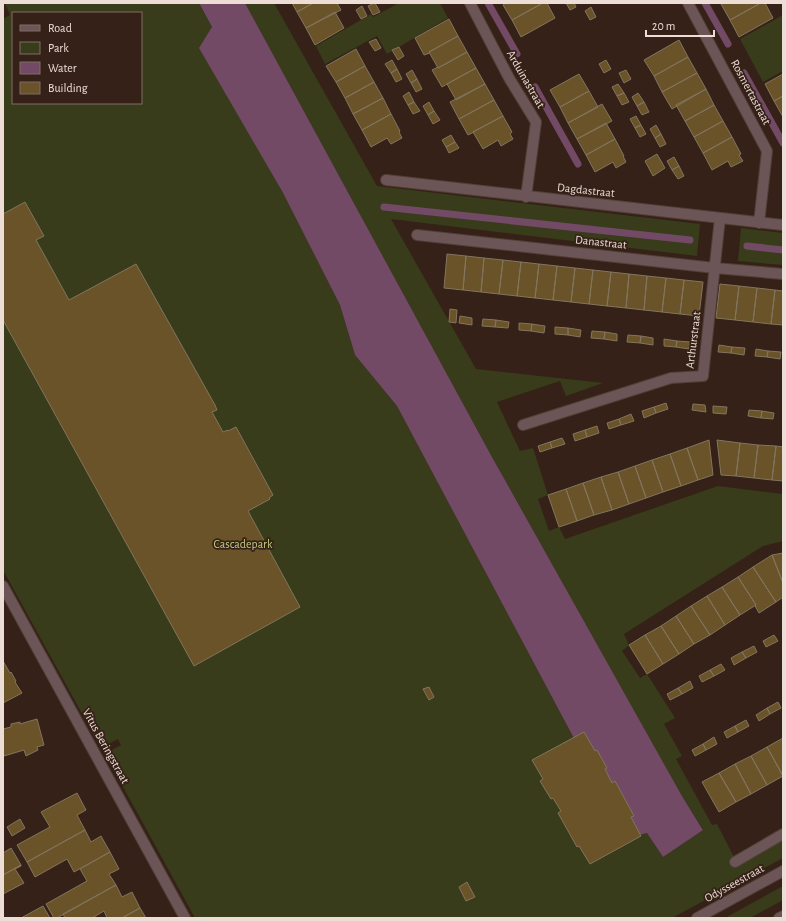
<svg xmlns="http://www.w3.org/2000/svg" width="786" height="921" font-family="'Alegreya Sans',sans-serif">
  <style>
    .green { fill: #383c1a; fill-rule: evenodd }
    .water { fill: #724a65 }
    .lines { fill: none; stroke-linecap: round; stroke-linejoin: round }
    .stream { stroke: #724a65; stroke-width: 7 }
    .building { fill: #6a5328; stroke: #82755f }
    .minor-casing { stroke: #523f36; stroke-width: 12 }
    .minor { stroke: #6c5557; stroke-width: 10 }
    .labels { text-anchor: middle; stroke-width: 3.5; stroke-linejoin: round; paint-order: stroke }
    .street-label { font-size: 12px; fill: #ecddd7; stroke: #352117 }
    .park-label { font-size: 12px; fill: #c1cc82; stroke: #352117 }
  </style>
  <rect width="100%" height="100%" fill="#352117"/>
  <path class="green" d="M5 3H199L212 27 282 191 340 305 355 355 397 406 627 838 647 833 663 857 703 829 682 796 492 457 245 3H274L377 186 700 224 697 256 391 219 476 369 603 383 566 396 560 381 497 402 520 451 533 448 548 495 538 499 549 531 559 527 565 539 718 486 783 494V541L763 546 624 634 629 645 622 651 640 678 647 674 675 718 664 724 682 756 676 759 712 825 717 824 738 865 783 840V858L672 918H195L105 754 121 745 118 739 101 748 3 570V19L10 15ZM13 13H141V103H13Z
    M399 3H440L448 18 387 54 377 36 325 64 316 46 371 14 373 17Z
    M783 15V71L763 82 740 39Z
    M741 228 783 233V265L738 261Z
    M783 886V900L750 918H725Z"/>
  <path class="water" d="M199 3H245L492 457 682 796 703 830 663 857 647 833 627 838 397 406 355 355 340 305 282 191 199 48 212 27Z"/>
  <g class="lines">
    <path class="stream" d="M488 3 517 54
      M705 3 728 44
      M744 73 783 143
      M535 87 578 164
      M384 207 690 240
      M747 246 783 250"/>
  </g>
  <path class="building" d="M292 3H313L297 12Z
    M313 3H337L341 10 306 28 297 12Z
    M374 3H375L380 12 373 15 368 6Z
    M506 3H540L541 4 512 20 503 5Z
    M542 3H547L555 18 521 37 512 20 541 4H540Z
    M566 3H574L576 7 570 10Z
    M723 3H758L759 4 730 20 721 4Z
    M759 3H765L773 18 739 37 730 20 759 4H758Z
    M362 6 367 16 361 19 356 10Z
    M591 7 596 17 590 20 585 11Z
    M335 12 344 28 315 45 306 28Z
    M449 19 458 36 429 52 430 53 424 55 415 38Z
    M458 36 467 52 438 68 429 52Z
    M376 39 381 48 375 51 369 42Z
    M679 40 688 57 654 76 644 60Z
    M399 47 404 56 398 60 392 50Z
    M356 49 365 66 336 82 326 66Z
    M467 52 476 68 447 84 442 87 432 70 438 67V68Z
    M688 57 697 73 662 92 654 76Z
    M392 60 397 69 391 73 385 64Z
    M606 60 611 69 604 73 599 64Z
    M365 66 374 82 345 98 336 82Z
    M476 68 485 84 456 100 447 84Z
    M397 69 402 79 396 82 391 73Z
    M412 70 417 79 411 83 406 74Z
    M626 70 631 79 624 83 619 73Z
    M697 73 706 89 672 109 662 92Z
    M579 74 589 91 560 107 550 90Z
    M783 74V96L774 101 765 84Z
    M417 79 422 89 416 92 411 83Z
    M374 82 383 98 353 114 345 98Z
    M485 84 494 100 459 119 450 102Z
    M618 84 624 93 617 96 612 87Z
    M706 89 714 105 685 121 676 105Z
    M589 91 598 107 568 123 560 107Z
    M409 92 414 102 408 105 403 96Z
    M624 93 629 102 622 105 617 96Z
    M638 93 644 102 637 106 632 97Z
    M783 96V117L774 101Z
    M383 98 391 114 362 130 353 114Z
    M494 100 503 116 473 132H474L468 135 459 119Z
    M414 102 420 111 413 114 408 105Z
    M429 102 434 111 428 115 423 106Z
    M644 102 649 112 642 115 637 106Z
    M602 104 612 121 577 139 568 123Z
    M714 105 723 121 694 137 685 121Z
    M434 111 440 120 433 124 428 115Z
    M391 114 400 131 399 132 402 138 391 144 387 138 371 147 362 130Z
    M503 116 512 132 510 134 513 139 501 146 498 140 483 149 473 132Z
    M636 116 641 125 635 128 630 119Z
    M723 121 732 137 703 153 694 137Z
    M606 123 615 139 586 155 577 139Z
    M641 125 646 134 640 137 635 128Z
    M656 125 661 134 655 138 650 129Z
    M661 134 666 144 660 147 655 138Z
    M451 135 455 142 446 147 442 140Z
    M732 137 741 154 739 155 743 161 731 167 728 161 712 170 703 153Z
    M615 139 624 156H623L626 162 616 168 613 162 595 172 586 155Z
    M455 142 459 148 449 153 446 147Z
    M657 154 665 168 653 176 645 161Z
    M674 157 679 166 672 170 667 161Z
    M679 166 684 176 678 179 672 170Z
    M25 202 44 236 36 240 69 300 136 264 215 405 217 410 212 412 223 432 228 430V431L236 427 273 495 269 498 270 499 248 511 300 607 194 666 3 320V214Z
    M447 254 466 256 463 290 444 288Z
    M466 256 484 258 481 292 463 290Z
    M484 258 503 260 499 294 481 292Z
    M503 260 521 262 517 296 499 294Z
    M521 262 539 264 535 298 517 296Z
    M539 264 557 266 553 300 535 298Z
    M557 266 575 268 571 302 553 300Z
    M575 268 593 270 589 304 571 302Z
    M593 270 611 272 607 306 589 304Z
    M611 272 629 274 626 308 607 306Z
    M629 274 647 276 644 310 626 308Z
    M647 276 666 278 662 312 644 310Z
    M666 278 684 280 680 314 662 312Z
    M684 280 703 282 699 316 680 314Z
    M720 284 739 286 735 320 716 318Z
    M739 286 757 288 753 322 735 320Z
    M757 288 775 290 771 324 753 322Z
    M775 290 783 291V325L771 324Z
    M450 309 457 310 456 323 449 322Z
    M460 316 472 318V325L459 323Z
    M483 319 496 320 495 327 482 326Z
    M496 320 509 322 508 328 495 327Z
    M519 323 532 324 531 331 519 330Z
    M532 324 545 326 544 333 531 331Z
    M555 327 568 328V335L555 334Z
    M568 328 581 330 580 337 568 335Z
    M592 331 605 332 604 339 591 338Z
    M605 332 617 334V341L604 339Z
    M628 335 641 336 640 343 627 342Z
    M641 336 653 338V345L640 343Z
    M664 339 677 341 676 347 664 346Z
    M677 341 690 342 689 349 676 347Z
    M719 345 732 347 731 353 718 352Z
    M732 347 745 348 744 355 731 353Z
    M756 349 768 351 767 357 755 356Z
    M768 351 781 352 780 359 767 357Z
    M666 403 668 409 656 413 654 407Z
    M693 404 705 405 706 412 692 410Z
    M713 406 727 407 726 414 713 413Z
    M654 407 656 413 644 418 642 411Z
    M749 410 762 411 761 418 748 416Z
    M762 411 774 413 773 419 761 418Z
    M631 414 634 421 621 425 619 419Z
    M619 419 621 425 609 429 607 423Z
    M597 426 599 433 587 437 585 430Z
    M585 430 587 437 575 441 573 434Z
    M562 438 565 444 552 448 550 442Z
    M709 440 713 475 698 480 687 448Z
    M717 440 740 443 736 476 721 475Z
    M550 442 552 448 540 452 538 446Z
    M740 443 758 445 754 478 736 476Z
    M758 445 776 446 772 480 754 478Z
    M776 446 783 447V481L772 480Z
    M687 448 698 480 681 486 670 454Z
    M670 454 681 486 663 492 652 460Z
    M652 460 663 492 646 498 635 466Z
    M635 466 646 498 629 504 618 472Z
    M618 472 629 504 612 510 601 477Z
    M601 477 612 510 594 515 583 483Z
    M583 483 594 515 577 521 566 489Z
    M566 489 577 521 559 527 548 495Z
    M783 553V583L772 555Z
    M772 555 783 583V597L776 602 753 567Z
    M753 567 776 602 759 613 755 606 756 605 738 577Z
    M738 577 756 605 740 615 722 587Z
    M722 587 740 615 725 625 707 596Z
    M707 596 725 625 710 635 691 606Z
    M691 606 710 635 694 644 676 616Z
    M676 616 694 644 679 654 661 626Z
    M661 626 679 654 663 664 645 635Z
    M645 635 663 664 647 674 629 645Z
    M774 635 778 641 766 647 763 641Z
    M754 646 757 652 746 658 742 652Z
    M742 652 746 658 734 665 731 658Z
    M3 661 10 673 11 672 16 681 15 682 22 693 3 703Z
    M721 664 725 670 714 676 710 670Z
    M710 670 714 676 702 682 699 676Z
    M690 681 693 688 682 694 678 688Z
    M429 687 434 697 429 700 423 689Z
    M678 688 682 694 670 700 667 694Z
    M778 702 781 708 770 714 767 708Z
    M767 708 770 714 759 721 756 715Z
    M37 719 44 745 37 747 38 750 26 756 24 750 4 756 3 751V729L11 727V724L20 722V724Z
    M746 720 749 726 738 732 735 726Z
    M735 726 738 732 727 738 724 732Z
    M584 732 595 751 597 750 607 768 605 769 612 783 615 781 634 816 631 817 641 836 590 864 579 846 577 847 558 813 561 811 553 798 551 799 540 781 543 779 532 760Z
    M714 737 717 744 706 750 703 744Z
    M783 738V776L767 747Z
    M703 744 706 750 695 756 692 750Z
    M767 747 783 776 767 785 751 756Z
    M751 756 767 785 751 794 735 764Z
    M735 764 751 794 736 802 719 773Z
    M719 773 736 802 719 812 702 782Z
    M77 793 86 810 77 815 85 830 27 862 17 845 50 827 41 812Z
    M20 819 25 828 12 836 7 827Z
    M85 830 91 842 101 836 110 852 74 872 67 859 35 877 27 862Z
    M11 848 21 865 3 875V853Z
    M110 852 119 869 109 874 116 885 57 918H54L46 904 87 881 80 869Z
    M21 865V866L15 869 24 883 3 894V875Z
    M467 882 475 897 466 901 459 887Z
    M116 885 122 897 132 892 140 908 122 918H107L104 911 92 918H65L63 914Z
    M43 906 50 918H21Z
    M140 908 146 918H122Z"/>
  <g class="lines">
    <g class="minor-casing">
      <path id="minor" d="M470 3 509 78 536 122 526 197
        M688 3 767 151 759 223
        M386 180 783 225
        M417 235 715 268 783 274
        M523 425 671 378 703 376 720 218
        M3 586 185 918
        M735 862 783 834
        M697 918 783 871
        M779 918 783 916"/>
    </g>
    <use href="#minor" class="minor"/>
  </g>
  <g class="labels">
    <g class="street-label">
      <text transform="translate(526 79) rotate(60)" y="4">Arduinastraat</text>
      <text transform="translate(751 92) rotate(62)" y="4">Rosmertastraat</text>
      <text transform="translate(586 190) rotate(6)" y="4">Dagdastraat</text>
      <text transform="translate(601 242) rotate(6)" y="4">Danastraat</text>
      <text transform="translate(693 340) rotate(-83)" y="4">Arthurstraat</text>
      <text transform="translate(106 746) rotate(61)" y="4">Vitus Beringstraat</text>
      <text transform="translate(734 883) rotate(-29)" y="4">Odysseestraat</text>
    </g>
    <g class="park-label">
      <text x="243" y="548">Cascadepark</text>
    </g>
  </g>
  <rect width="786" height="921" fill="none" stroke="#ecddd7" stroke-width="8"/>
  <rect x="12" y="12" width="130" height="92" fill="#352117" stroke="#7e6c64"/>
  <rect x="20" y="25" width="20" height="6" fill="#6c5557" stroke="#7e6c64"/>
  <text x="48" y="32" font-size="12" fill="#ecddd7">Road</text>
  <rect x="20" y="42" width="20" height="12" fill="#383c1a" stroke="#7e6c64"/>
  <text x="48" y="52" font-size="12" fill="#ecddd7">Park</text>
  <rect x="20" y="62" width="20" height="12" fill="#724a65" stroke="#7e6c64"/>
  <text x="48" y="72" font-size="12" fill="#ecddd7">Water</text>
  <rect x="20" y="82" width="20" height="12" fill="#6a5328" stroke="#7e6c64"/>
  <text x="48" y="92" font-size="12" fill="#ecddd7">Building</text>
  <path d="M646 30v6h68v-6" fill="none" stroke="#ecddd7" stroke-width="2"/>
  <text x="652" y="30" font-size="12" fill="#ecddd7" stroke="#352117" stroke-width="3" paint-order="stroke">20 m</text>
</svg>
